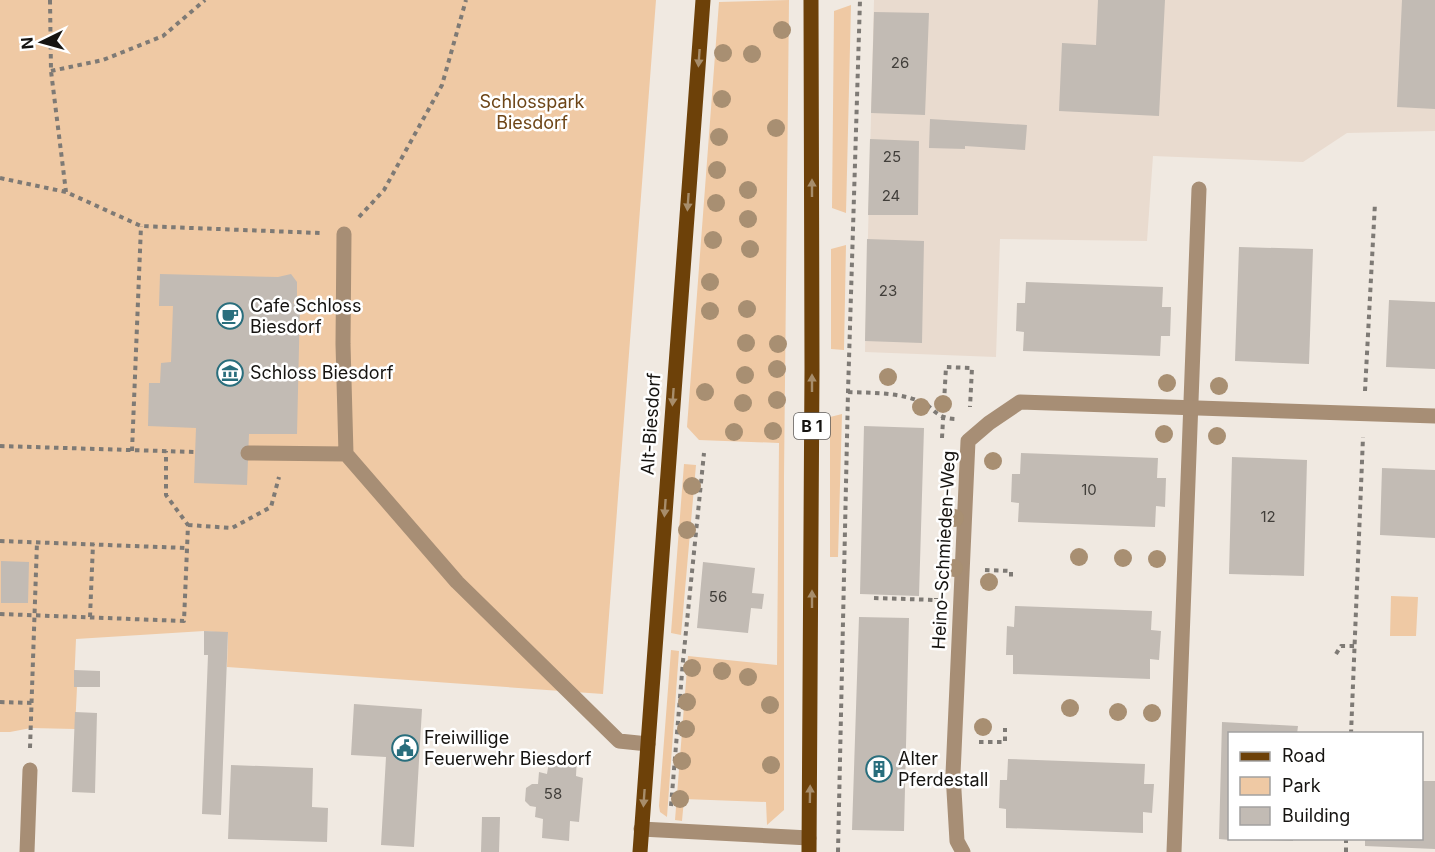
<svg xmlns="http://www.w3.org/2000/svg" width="1435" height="852" font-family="Inter,sans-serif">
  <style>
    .built { fill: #e9dbcf }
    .green { fill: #efc9a4 }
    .building { fill: #c2bbb4 }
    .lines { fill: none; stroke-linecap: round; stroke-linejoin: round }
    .path { stroke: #7e7a75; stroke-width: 4; stroke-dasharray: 4.5 4.5; stroke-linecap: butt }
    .lane { stroke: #a78e75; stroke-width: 15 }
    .street { stroke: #a78e75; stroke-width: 15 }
    .primary { stroke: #6d4109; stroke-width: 15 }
    .tree { fill: #a88f72 }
    .oneway { fill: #a78d6b }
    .labels { text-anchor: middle; stroke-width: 5; stroke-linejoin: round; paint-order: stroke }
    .number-label { font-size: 15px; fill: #413e3a }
    .shield { fill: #fff; stroke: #5c5a58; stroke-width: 1.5 }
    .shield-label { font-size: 16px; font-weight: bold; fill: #161411 }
    .park-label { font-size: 18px; fill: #6d4517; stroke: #fff }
    .poi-label { font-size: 18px; fill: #161411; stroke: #fff; text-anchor: start }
    .street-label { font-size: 18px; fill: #161411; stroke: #fff }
  </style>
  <rect width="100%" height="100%" fill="#f0e9e1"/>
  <path class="built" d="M874 0H1435V131L1347 133 1303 162 1153 156 1147 241 1000 239 996 357 865 352Z"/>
  <path class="green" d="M0 0H656L603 694 227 667 228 633 204 631 76 639 74 686 77 687 75 729 31 728 10 732H0Z
    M789 0 784 477V810L767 825 766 802 684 799 682 821 675 820 688 656 777 665 779 443 699 440 687 427 719 2Z
    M851 5 846 213 832 208 834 11Z
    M846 245 844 350 831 349V249Z
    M842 414 838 557H830V417Z
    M684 464 696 465 681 635 671 633Z
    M1391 596 1418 597 1416 636H1390Z
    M671 650 679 651 667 817 660 812 659 806Z"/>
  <path class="building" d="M1098 0H1165L1159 116 1059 111 1062 43 1096 45Z
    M1402 0H1435V109L1397 107Z
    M874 12 929 13 925 115 871 113Z
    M930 119 1027 125 1025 150 965 146V149L929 148Z
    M870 139 919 141 918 215H868Z
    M867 239 924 241 922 343 865 341Z
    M1239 247 1313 249 1309 364 1235 361Z
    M160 274 278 277 291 274 297 282V297L293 303H300L297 434H249L247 485 194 483 196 428 148 426 149 383H160L161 363 171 362 173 306H159Z
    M1026 282 1163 287 1162 307H1171L1170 336H1161L1160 356 1023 351 1024 332 1016 331 1017 303H1025Z
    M1389 300 1435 302V369L1386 367Z
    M864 426 924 428 919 596 860 594Z
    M1021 453 1158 458 1157 478H1166L1165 507 1156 506 1155 527 1018 522 1019 503 1011 502 1012 474H1020Z
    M1232 457 1307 460 1304 576 1229 574Z
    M1382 468 1435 470V538L1380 535Z
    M1 561 29 562 28 603H1Z
    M703 562 755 568 752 593 764 594 762 609 751 608 748 633 697 628Z
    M1015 606 1152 611 1151 630 1161 631 1159 660 1150 659V679L1013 674V655H1006L1007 626 1014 627Z
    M859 617 909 618 904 831 852 830Z
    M204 631 228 632 221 815 202 814 208 655H204Z
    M74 670 100 671V687H74Z
    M354 704 422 709 414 847 381 845 386 757 351 755Z
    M75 712 97 713 95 793 72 792Z
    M1222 722 1298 726 1297 734H1230V840L1219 839Z
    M550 755 577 757 576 776 583 778 579 822 570 821 569 841 542 838 543 819 535 817 536 807 530 806 525 801 526 788 532 784H538L539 772 547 774Z
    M1008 759 1145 764 1144 784H1154L1152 813 1143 812V833L1006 828V809L999 808 1000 780H1007Z
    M231 765 313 768 312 807 328 808 327 842 228 839Z
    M1422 781H1435V849L1365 846V838H1422Z
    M482 817H500L499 852H481Z
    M1261 838H1293V841L1261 840Z"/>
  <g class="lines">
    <path class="path" d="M50 0 51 71 66 192
      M51 71 103 60 163 36 205 0
      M0 178 66 192 141 226 320 233
      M359 217 384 190 442 85 466 0
      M1365 391 1375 203
      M848 392C872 393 896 392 919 401 935 407 934 418 955 419
      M942 438 946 367 972 368 970 407
      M0 446 194 452
      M132 451 141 226
      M188 525 232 528 271 507 279 477
      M0 541 187 548
      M985 570 1011 571V581
      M874 598 936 600V598
      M0 614 184 621 188 525 166 495V451
      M90 617 93 544
      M1336 654 1341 646H1355
      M0 702 32 703
      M1351 734 1363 437
      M979 742H1005V728
      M30 748 37 542
      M671 806 683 661 704 453
      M838 852 848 392 860 0
      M1346 852V838"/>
    <path class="lane" d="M344 234 343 344 346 454 457 582 619 741 648 744
      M248 453 346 454
      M641 829 809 838
      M27 852 30 770
      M1174 852 1199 189"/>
    <path class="street" d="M963 852 957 841 953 774 968 441 989 423 1020 402 1435 416"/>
    <path class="primary" d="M640 852 703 0
      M809 852 812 369 811 0"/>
  </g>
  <g class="tree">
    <circle cx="782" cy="30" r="9"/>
    <circle cx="723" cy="53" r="9"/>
    <circle cx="752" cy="54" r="9"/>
    <circle cx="722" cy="99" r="9"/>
    <circle cx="776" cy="128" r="9"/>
    <circle cx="719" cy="137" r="9"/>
    <circle cx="717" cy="170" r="9"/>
    <circle cx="748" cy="190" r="9"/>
    <circle cx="716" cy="203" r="9"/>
    <circle cx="748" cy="219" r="9"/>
    <circle cx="713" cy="240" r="9"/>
    <circle cx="750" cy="249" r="9"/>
    <circle cx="710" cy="282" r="9"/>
    <circle cx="747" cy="309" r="9"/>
    <circle cx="710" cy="311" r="9"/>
    <circle cx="746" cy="343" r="9"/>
    <circle cx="778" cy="344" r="9"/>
    <circle cx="777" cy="369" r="9"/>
    <circle cx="745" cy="375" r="9"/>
    <circle cx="888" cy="377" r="9"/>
    <circle cx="1167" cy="383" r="9"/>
    <circle cx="1219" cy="386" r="9"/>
    <circle cx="705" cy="392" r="9"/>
    <circle cx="777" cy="400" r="9"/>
    <circle cx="743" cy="403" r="9"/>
    <circle cx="943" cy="404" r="9"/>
    <circle cx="921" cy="407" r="9"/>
    <circle cx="773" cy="431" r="9"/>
    <circle cx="734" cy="432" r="9"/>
    <circle cx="1164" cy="434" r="9"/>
    <circle cx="1217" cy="436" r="9"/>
    <circle cx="993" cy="461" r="9"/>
    <circle cx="692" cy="486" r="9"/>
    <circle cx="955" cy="518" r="9"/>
    <circle cx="687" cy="530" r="9"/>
    <circle cx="1079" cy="557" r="9"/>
    <circle cx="1123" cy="558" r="9"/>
    <circle cx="1157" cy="559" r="9"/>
    <circle cx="954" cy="568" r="9"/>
    <circle cx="989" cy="582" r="9"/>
    <circle cx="692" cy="668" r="9"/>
    <circle cx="722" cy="671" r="9"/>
    <circle cx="748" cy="677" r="9"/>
    <circle cx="687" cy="702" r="9"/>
    <circle cx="770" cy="705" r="9"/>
    <circle cx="1070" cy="708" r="9"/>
    <circle cx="1118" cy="712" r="9"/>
    <circle cx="1152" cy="713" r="9"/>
    <circle cx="983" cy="727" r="9"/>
    <circle cx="686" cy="729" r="9"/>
    <circle cx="682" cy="761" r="9"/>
    <circle cx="771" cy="765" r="9"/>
    <circle cx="680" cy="799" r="9"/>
  </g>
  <defs><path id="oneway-solid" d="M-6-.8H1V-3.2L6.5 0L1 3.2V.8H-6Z" transform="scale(1.5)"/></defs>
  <g class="oneway">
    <use href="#oneway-solid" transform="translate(699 58) rotate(94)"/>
    <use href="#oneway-solid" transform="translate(812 188) rotate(-90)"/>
    <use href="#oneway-solid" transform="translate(688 202) rotate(94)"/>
    <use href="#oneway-solid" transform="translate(812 383) rotate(-90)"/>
    <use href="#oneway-solid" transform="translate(673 397) rotate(94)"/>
    <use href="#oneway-solid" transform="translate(665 508) rotate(94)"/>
    <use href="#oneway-solid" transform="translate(812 599) rotate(-90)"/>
    <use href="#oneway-solid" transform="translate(810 794) rotate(-89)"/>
    <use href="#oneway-solid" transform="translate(644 798) rotate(94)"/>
  </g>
  <defs>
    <g id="cafe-ring" transform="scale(1.35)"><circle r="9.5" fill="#fff" stroke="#296e7d" stroke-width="1.5"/><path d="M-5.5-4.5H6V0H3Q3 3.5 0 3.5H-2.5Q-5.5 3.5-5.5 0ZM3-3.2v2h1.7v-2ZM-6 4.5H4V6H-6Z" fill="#296e7d"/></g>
    <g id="museum-ring" transform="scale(1.35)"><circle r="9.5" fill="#fff" stroke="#296e7d" stroke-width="1.5"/><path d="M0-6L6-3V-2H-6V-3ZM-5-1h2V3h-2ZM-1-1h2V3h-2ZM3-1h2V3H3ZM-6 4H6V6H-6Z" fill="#296e7d"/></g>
    <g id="civic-ring" transform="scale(1.35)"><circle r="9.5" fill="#fff" stroke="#296e7d" stroke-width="1.5"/><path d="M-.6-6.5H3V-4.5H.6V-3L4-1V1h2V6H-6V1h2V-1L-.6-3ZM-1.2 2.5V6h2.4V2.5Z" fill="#296e7d"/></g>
    <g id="building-ring" transform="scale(1.35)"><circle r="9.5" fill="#fff" stroke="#296e7d" stroke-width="1.5"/><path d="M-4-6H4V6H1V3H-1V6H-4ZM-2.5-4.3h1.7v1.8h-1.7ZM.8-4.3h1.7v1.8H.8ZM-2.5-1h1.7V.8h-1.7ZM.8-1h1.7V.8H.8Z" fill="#296e7d"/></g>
  </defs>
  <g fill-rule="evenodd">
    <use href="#cafe-ring" x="230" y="316"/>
    <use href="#museum-ring" x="230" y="373"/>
    <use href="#civic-ring" x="405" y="748"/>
    <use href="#building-ring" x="879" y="769"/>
  </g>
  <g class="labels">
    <g class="number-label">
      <text x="900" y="68">26</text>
      <text x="892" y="162">25</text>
      <text x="891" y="201">24</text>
      <text x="888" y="296">23</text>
      <text x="1089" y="495">10</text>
      <text x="1268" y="522">12</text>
      <text x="718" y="602">56</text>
      <text x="553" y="799">58</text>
    </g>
    <rect class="shield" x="794" y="413" width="36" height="26" rx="4.5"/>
    <g class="shield-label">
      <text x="812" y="432">B 1</text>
    </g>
    <g class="park-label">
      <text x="532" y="108">Schlosspark<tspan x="532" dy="21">Biesdorf</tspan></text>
    </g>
    <g class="poi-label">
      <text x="250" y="312">Cafe Schloss<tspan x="250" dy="21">Biesdorf</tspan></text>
      <text x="250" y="379">Schloss Biesdorf</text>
      <text x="424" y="744">Freiwillige<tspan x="424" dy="21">Feuerwehr Biesdorf</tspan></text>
      <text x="898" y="765">Alter<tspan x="898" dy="21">Pferdestall</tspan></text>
    </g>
    <g class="street-label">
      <text transform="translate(651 424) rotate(-86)" y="6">Alt-Biesdorf</text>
      <text transform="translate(944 550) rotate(-87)" y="6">Heino-Schmieden-Weg</text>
    </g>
  </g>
  <rect x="1228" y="732" width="195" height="108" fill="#ffffff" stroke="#a2a1a0" stroke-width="1.5"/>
  <rect x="1240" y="752" width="30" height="9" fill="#6d4109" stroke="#a2a1a0" stroke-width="1.5"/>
  <text x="1282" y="762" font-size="18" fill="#161411">Road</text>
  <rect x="1240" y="777" width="30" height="18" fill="#efc9a4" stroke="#a2a1a0" stroke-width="1.5"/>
  <text x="1282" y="792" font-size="18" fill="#161411">Park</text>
  <rect x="1240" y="807" width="30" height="18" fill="#c2bbb4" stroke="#a2a1a0" stroke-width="1.5"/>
  <text x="1282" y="822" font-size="18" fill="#161411">Building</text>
  <g transform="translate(42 42) rotate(265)" stroke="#ffffff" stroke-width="4.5" paint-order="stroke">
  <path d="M0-4.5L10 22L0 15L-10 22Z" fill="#161411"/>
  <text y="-9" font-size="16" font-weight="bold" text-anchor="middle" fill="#161411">N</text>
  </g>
</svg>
